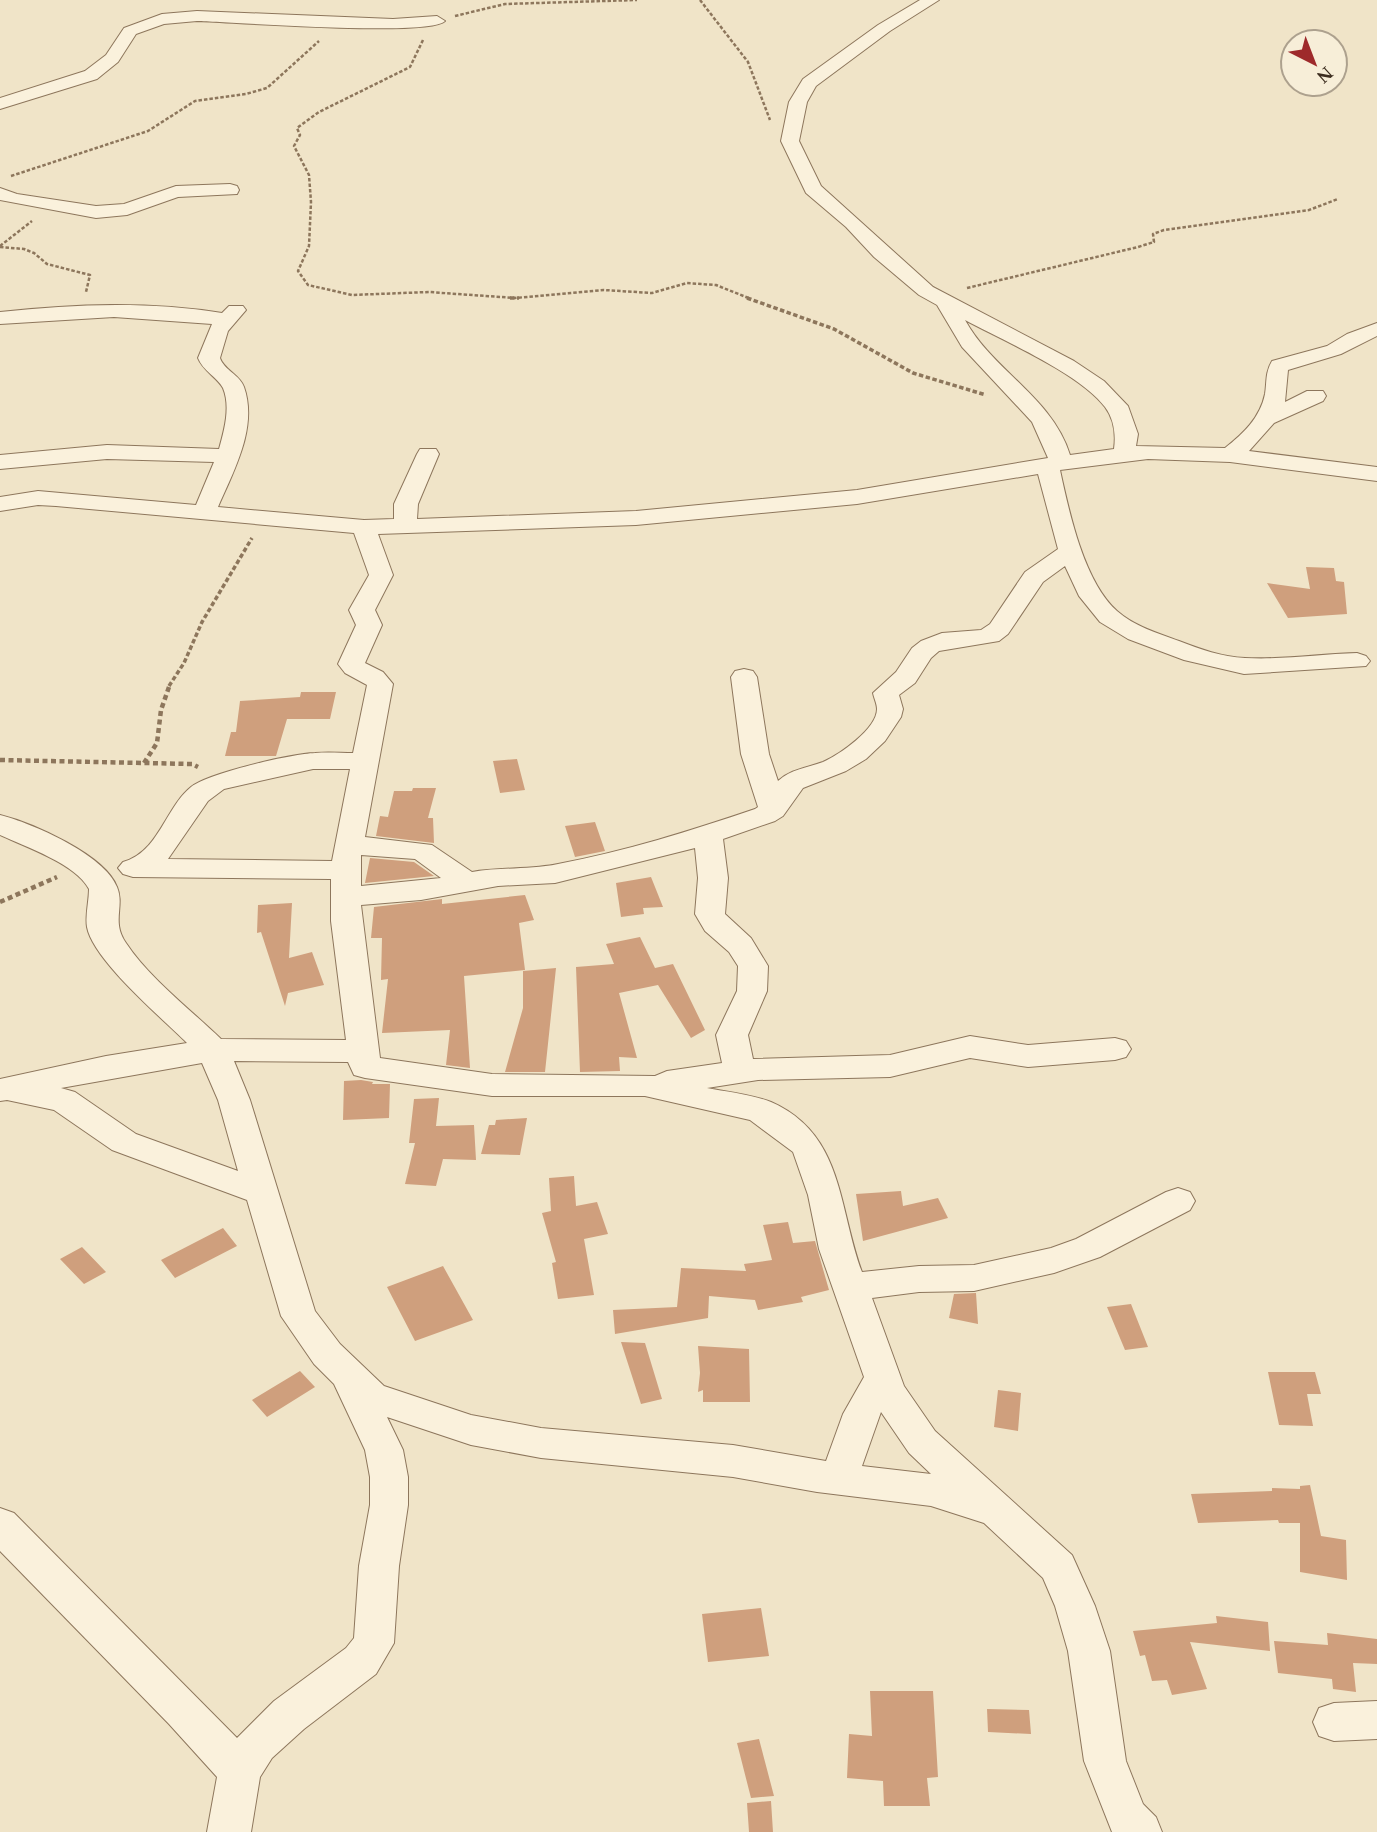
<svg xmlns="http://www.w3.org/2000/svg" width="1377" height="1832" font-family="Georgia,serif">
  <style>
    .building { fill: #cf9f7d }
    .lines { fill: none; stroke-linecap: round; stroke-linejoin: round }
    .minor-casing { stroke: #8d765c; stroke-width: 2 }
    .path-far2 { stroke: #8d765c; stroke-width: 2.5; stroke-dasharray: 3.5 2; stroke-linecap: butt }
    .path-far1 { stroke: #8d765c; stroke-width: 3.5; stroke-dasharray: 4.5 2.5; stroke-linecap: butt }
    .path { stroke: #8d765c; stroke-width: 4.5; stroke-dasharray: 5 3.5; stroke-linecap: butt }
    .minor { fill: #faf1dc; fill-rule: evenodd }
  </style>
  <rect width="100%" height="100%" fill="#f0e4c8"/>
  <path class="building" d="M1306 567 1334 568 1336 581 1344 582 1347 614 1288 618 1267 583 1310 589Z
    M301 692H336L330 719H287L276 756H225L231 732H236L240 701 300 697Z
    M517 759 525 790 500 793 493 761Z
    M413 788H436L428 818H433L434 843 376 836 380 816 388 817 394 791H412Z
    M595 822 605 851 575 857 565 826Z
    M370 858 414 862 434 876 365 883Z
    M651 877 663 907 643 908 644 914 621 917 616 883Z
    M525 895 534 920 519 923 525 970 464 976 470 1068 446 1065 450 1030 382 1033 388 979 381 980 382 938H371L374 907 442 899V904Z
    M292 903 289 958 312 952 324 985 288 993 285 1006 261 932 257 933 258 905Z
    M640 937 655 968 673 964 705 1030 691 1038 658 985 619 993 637 1058 619 1057 620 1071 580 1072 576 967 614 964 606 944Z
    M556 968 545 1072H505L523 1008V971Z
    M361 1080 373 1082 372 1084H390L389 1118 343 1120 344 1081Z
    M439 1098 436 1126 474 1125 476 1160 443 1159 436 1186 405 1184 415 1143H409L414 1099Z
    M527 1118 520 1155 481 1154 489 1125H495L496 1120Z
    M574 1176 576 1206 597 1202 608 1234 584 1239 594 1295 558 1299 552 1263 556 1262 542 1213 551 1211 549 1178Z
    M901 1191 903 1206 938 1198 948 1218 863 1241 856 1194Z
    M788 1222 793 1243 815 1241 829 1290 801 1297 803 1302 758 1310 755 1300 709 1296 708 1318 615 1334 613 1310 677 1307 681 1268 746 1271 744 1264 772 1260 763 1225Z
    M223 1228 237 1246 175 1278 161 1260Z
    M82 1247 106 1272 84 1284 60 1259Z
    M443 1266 473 1320 415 1341 387 1287Z
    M976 1293 978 1324 949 1318 954 1294Z
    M1131 1304 1148 1347 1125 1350 1107 1307Z
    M621 1342 645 1343 662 1399 641 1404Z
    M698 1346 749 1349 750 1402H703V1390L698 1392 700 1373Z
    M300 1371 315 1387 267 1417 252 1400Z
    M1268 1372H1315L1321 1394H1307L1313 1426 1279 1425Z
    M998 1390 1021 1393 1018 1431 994 1427Z
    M1310 1485 1321 1536 1346 1540 1347 1580 1300 1572V1523H1279L1278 1520 1198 1523 1191 1494 1272 1491V1488L1300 1489V1486Z
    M761 1608 769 1656 708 1662 702 1614Z
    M1216 1616 1268 1622 1270 1651 1190 1642 1207 1689 1172 1695 1167 1680 1152 1681 1145 1655 1140 1656 1133 1631 1217 1623Z
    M1327 1633 1377 1639V1664L1353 1663 1356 1692 1333 1689 1332 1679 1278 1673 1274 1641 1328 1645Z
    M870 1691H933L938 1777 927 1778 930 1806H884L883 1781 847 1778 849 1734 872 1736Z
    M987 1709 1029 1710 1031 1734 988 1732Z
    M759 1739 774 1796 751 1798 737 1743Z
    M771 1801 773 1832H749L747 1803Z"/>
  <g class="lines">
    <g class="minor-casing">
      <path id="minor" d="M920 0H939L890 31 816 86 807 102 799 141 821 186 933 287 1074 361 1104 381 1128 406 1138 434 1136 446 1225 448C1243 434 1260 418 1265 394 1267 382 1265 373 1272 361L1327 346 1347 334 1377 323V336L1341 354 1288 370 1285 402 1307 391H1323L1326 396 1323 401 1274 423 1249 451 1377 467V481L1230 462 1148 459 1060 470C1069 512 1084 582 1117 611 1134 626 1157 633 1179 641 1200 649 1222 657 1245 658 1283 660 1320 654 1357 653L1366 656 1370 661 1366 666 1244 674 1184 660 1128 639 1100 622 1079 596 1065 566 1043 582 1008 634 999 641 939 651 931 658 915 683 899 695 903 709 901 717 885 741 866 759 846 771 803 788 783 816 775 821 723 839 728 878 725 914 751 938 768 966 767 991 748 1035 753 1059 890 1055 970 1036 1028 1045 1115 1038 1126 1041 1131 1049 1126 1057 1115 1060 1028 1067 970 1058 890 1077 758 1080 707 1088C727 1092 751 1094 771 1102 844 1134 838 1208 862 1272L919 1266 974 1265 1051 1248 1076 1239 1166 1192 1178 1188 1190 1192 1195 1201 1190 1210 1100 1257 1054 1273 974 1291 919 1292 872 1298 904 1386 935 1431 1072 1555 1095 1606 1110 1651 1126 1761 1143 1804 1156 1817 1162 1832H1112L1084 1761 1068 1651 1055 1606 1043 1578 984 1523 931 1506 817 1492 733 1477 541 1458 471 1445 387 1417 403 1450 408 1477V1505L399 1566 394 1643 376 1674 304 1729 272 1758 260 1777 251 1832H207L217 1777 169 1724 0 1551V1508L14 1513 237 1738 274 1701 346 1648 354 1638 359 1566 370 1505V1477L365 1450 334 1384 314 1364 281 1316 247 1200 112 1150 54 1110 7 1100 0 1101V1079L106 1056 187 1043C162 1018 93 960 87 927 85 916 89 901 89 889 76 864 26 847 0 835V815C32 823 105 855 117 887 125 906 111 922 126 943 149 978 191 1010 221 1039L346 1040 331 921V879L133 877 123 874 118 868 123 862C159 852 165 808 191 787 208 773 291 754 315 753 328 752 341 753 353 753L367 685 345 673 338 664 356 625 349 610 369 575 354 533 56 506 38 505 0 511V497L38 491 196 505 214 462 107 459 0 469V455L107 445 219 449C224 431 231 407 223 388 217 377 203 371 198 358L212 324 114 317 0 324V312C74 304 148 301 222 313L229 306H243L246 310 228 331 220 358C224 370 240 375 244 387 258 427 234 470 218 507L364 520 394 519V504L417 454 420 449H436L439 454 418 504 417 519 636 511 857 490 1048 458 1032 422 962 347 937 305 919 295 874 257 846 227 806 193 781 141 789 102 803 79 878 25ZM965 320C1004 341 1079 373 1105 407 1114 419 1116 435 1114 449L1070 455C1052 397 993 371 965 320ZM1038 474 1058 549 1025 572 990 624 981 630 942 633 921 641 912 648 896 672 873 693C874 698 877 704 877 709 877 729 839 755 823 762 807 768 791 769 778 781L769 754 757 677 753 671 744 669 735 671 731 677 741 754 758 807 755 809C690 831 626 851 558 864 530 870 500 867 472 872L432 845 365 837 393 684 383 672 365 663 382 625 375 610 393 575 378 534 636 525 857 504ZM313 769H350L332 861 168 859 208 801 224 789ZM695 848 698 878 695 914 705 931 729 952 738 966 737 991 716 1035 722 1063 667 1071 655 1076 492 1074 380 1058 361 905 421 900 498 886 555 883ZM361 855 415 859 441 878 361 886ZM234 1061 348 1062 354 1075 365 1078 492 1096H645L750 1120 793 1152 808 1195 819 1249 864 1377 843 1414 826 1461 733 1445 541 1428 471 1415 384 1386 340 1344 315 1311 250 1100ZM202 1063 218 1100 238 1171 136 1134 75 1092 61 1088ZM881 1412 909 1453 931 1474 862 1466Z
        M197 11 393 19 437 16 445 21C429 37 232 22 197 21L164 24 136 34 118 62 97 79 0 109V98L85 71 106 55 124 28 162 14Z
        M230 184 237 186 239 190 237 194 178 197 127 215 96 218 0 200V188L17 194 96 206 124 204 176 186Z
        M1377 1701V1739L1334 1741 1319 1736 1313 1722 1319 1708 1334 1703Z"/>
    </g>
    <path class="path-far2" d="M700 0 748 62 770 120
      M455 16 505 4 637 0
      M423 40 410 67 319 112 297 128 300 135 294 146 309 175 311 202 309 246 298 271 308 285 352 295 429 292 515 298 604 290 652 293 687 283 716 285 751 299
      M11 176 148 131 195 101 246 94 267 88 319 41
      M0 246 32 221
      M0 247 24 249 34 253 47 264 90 275 86 292
      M967 288 1138 247 1154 242 1153 234 1164 230 1309 210 1338 199"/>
    <path class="path-far1" d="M510 298H519
      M747 298 834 329 913 373 986 395
      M169 686 184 663 202 622 252 538"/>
    <path class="path" d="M0 760 192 764 198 767
      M144 763 157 743 161 710 170 684
      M0 902 57 877"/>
    <use href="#minor" class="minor"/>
  </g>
  <g transform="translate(1314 63) rotate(138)"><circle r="33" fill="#f7eed8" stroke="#ada18e" stroke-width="2"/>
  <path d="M0-5L12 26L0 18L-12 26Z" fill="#9e2a2b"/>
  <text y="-10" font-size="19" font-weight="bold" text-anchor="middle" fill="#3d2e20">N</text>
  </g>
</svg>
